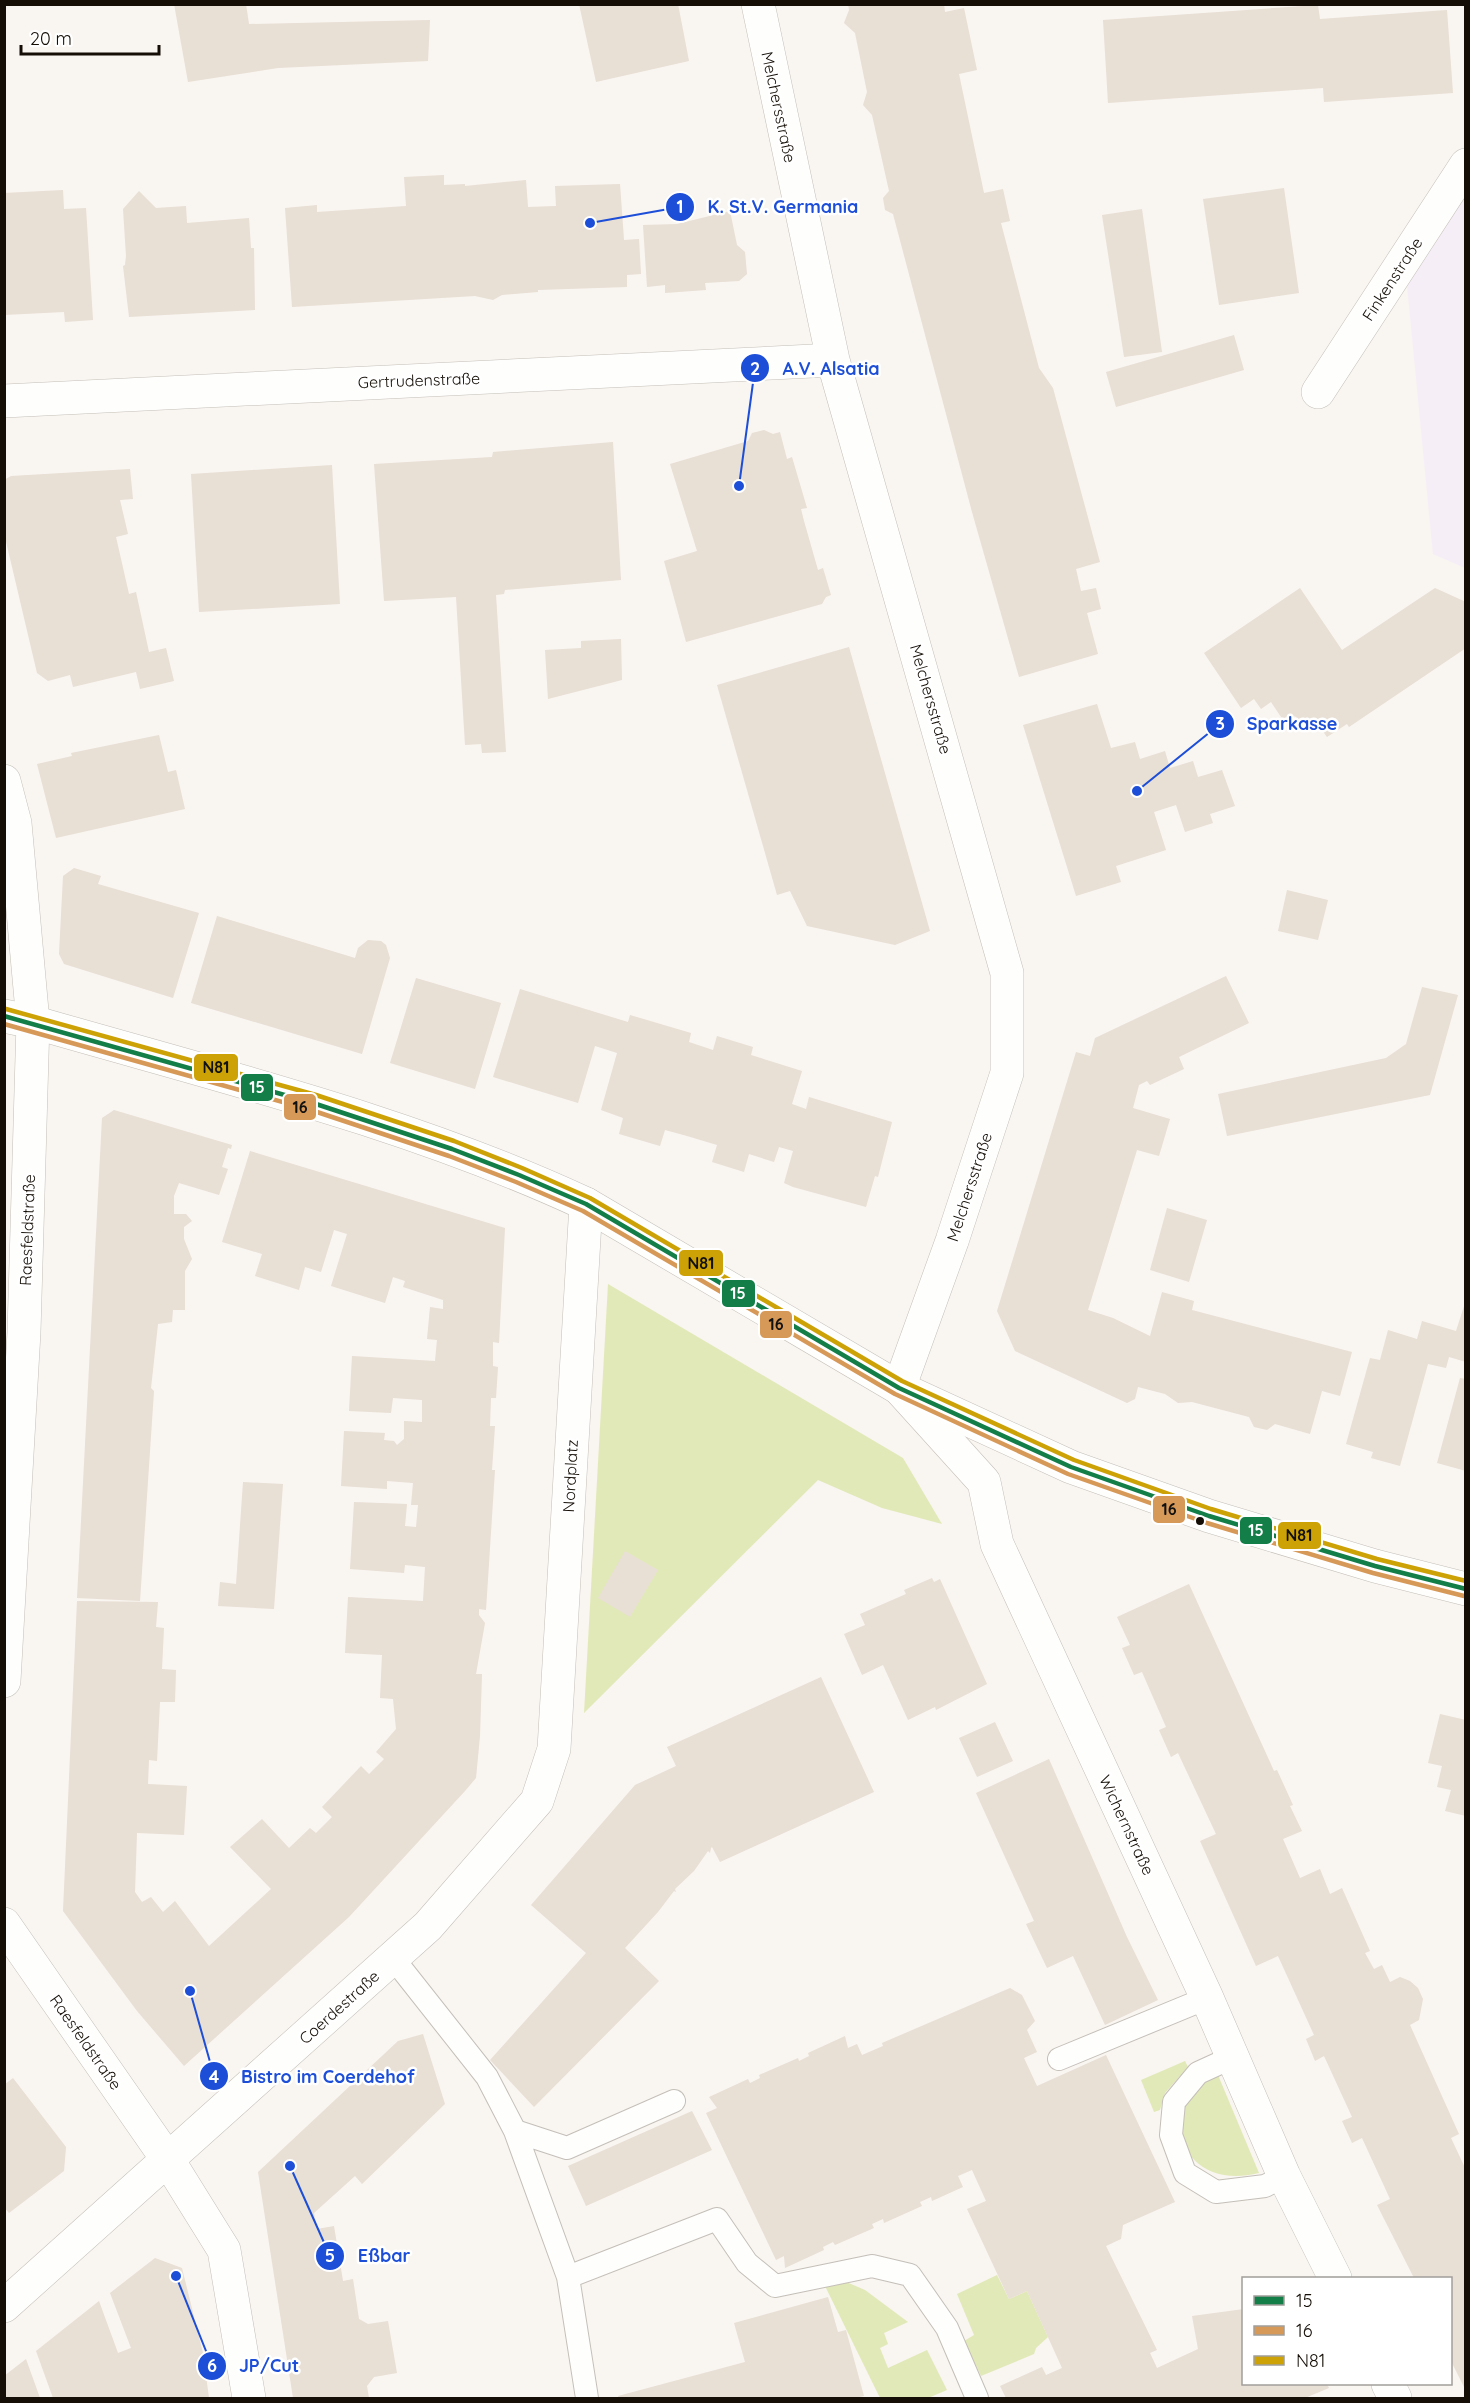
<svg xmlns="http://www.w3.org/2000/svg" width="1470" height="2403" font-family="Quicksand,sans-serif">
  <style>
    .education { fill: #f5eef7 }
    .green { fill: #e2e9b8 }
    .building { fill: #e8dfd5 }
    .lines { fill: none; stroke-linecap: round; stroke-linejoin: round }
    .service-casing { stroke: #c4bfb8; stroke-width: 24 }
    .minor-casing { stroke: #c4bfb8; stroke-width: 34 }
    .tertiary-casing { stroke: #c4bfb8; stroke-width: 34 }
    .service { stroke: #fefefd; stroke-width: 22 }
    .minor { stroke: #fefefd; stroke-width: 33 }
    .tertiary { stroke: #fefefd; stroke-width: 33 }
    .bus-1-casing { stroke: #fff; stroke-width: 9 }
    .bus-2-casing { stroke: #fff; stroke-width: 9 }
    .bus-3-casing { stroke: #fff; stroke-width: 9 }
    .bus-1 { stroke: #137e48; stroke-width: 4.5 }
    .bus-2 { stroke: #d79958; stroke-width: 4.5 }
    .bus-3 { stroke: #cda207; stroke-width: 4.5 }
    .bus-dot { fill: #140e06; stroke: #fff; stroke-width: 2 }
    .labels { text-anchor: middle; stroke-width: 5; stroke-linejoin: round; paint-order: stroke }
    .street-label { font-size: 16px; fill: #140e06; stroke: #fff }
    .leader { fill: none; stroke: #1d4ed8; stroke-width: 2 }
    .callout-dot { fill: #1d4ed8; stroke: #fff; stroke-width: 2 }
    .mark-label { font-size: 18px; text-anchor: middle; font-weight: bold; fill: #fff }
    .callout-label { font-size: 18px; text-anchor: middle; font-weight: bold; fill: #1d4ed8; stroke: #fff; stroke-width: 5; stroke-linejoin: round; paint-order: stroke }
    .line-badge { stroke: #fff; stroke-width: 2 }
    .badge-label { font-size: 16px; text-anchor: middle; font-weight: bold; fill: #fff }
    .pale-badge-label { font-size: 16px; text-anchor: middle; font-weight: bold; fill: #111 }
  </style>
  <rect width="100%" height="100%" fill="#f9f5f0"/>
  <path class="education" d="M1465 192V568L1433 554 1407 285Z"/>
  <path class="green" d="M608 1284 903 1458 942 1524 882 1508 818 1480 584 1713Z
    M1185 2061 1188 2067 1165 2093 1160 2110 1154 2112 1141 2080Z
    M1218 2075 1259 2173C1179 2193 1152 2106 1218 2075Z
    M997 2275 1009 2299 1027 2291 1048 2337 1036 2348 1034 2354 981 2376 964 2341 974 2335 957 2294Z
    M844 2281 865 2290 908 2322 884 2333 888 2344 880 2348 888 2368 927 2350 947 2390 928 2398H880L825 2286Z"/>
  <path class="building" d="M174 4H246L249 24 430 20 428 61 278 68 188 82Z
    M579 4H678L689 61 596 82Z
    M848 4H944L945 12 964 8 977 70 959 74 984 193 1003 189 1010 221 1001 223 1039 368 1053 388 1100 562 1076 569 1081 591 1096 588 1101 609 1087 613 1098 654 1019 677 972 512 893 214 885 210 883 198 889 191 872 115 863 105 867 92 855 33 844 23 849 10Z
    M1318 5 1320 19 1447 10 1453 93 1324 102 1323 88 1108 103 1103 20Z
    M444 175V185L465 184V186L526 180 528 207 556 206 555 186 620 184 624 240 639 239 641 274 627 275V287L538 290V292L502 295 493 300 475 296 292 307 285 208 317 205V212L406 206 404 177Z
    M1284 188 1299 293 1219 305 1203 199Z
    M63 190 64 209 86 208 93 320 65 322 64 312 4 315V193Z
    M139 191 156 208 186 206 187 223 249 218 251 248H254L255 310 129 317 123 266 125 265 126 256 123 209Z
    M1142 209 1162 352 1124 357 1102 215Z
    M730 211 737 245 745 252 747 274 739 281 705 283 706 290 665 293V285L647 287 643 225 677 224Z
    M1234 335 1244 370 1116 407 1106 372Z
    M764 430 773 434 780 432 787 459 792 457 807 508 801 509 804 521 818 570 823 568 831 595 826 597 822 604 686 642 664 561 697 551 670 464 748 441 752 433Z
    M613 442 621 580 505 590 504 594 496 595 506 752 482 753 481 744 465 745 456 597 384 601 374 464 492 457 493 452Z
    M332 465 340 604 199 612 191 474Z
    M130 469 133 499 120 500 128 534 116 537 129 594 136 592 149 652 166 648 174 681 140 689 136 672 73 687 70 675 48 681 37 673 4 533V480L11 476Z
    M1300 588 1342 650 1435 588 1466 602V648L1349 727 1347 724 1327 737 1316 722 1304 730 1295 716 1285 723 1271 702 1261 709 1254 699 1241 708 1204 653Z
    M621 639 622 680 548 699 545 650 581 648V641Z
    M849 647 930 931 895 945 807 926 790 891 777 895 717 685Z
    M1097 704 1111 748 1135 742 1140 759 1165 751 1170 768 1193 761 1198 777 1222 770 1235 806 1210 814 1213 823 1185 832 1176 805 1154 812 1166 850 1116 866 1121 882 1076 896 1023 725Z
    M159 735 168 772 176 770 185 809 56 838 37 764 72 756 71 753Z
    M74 868 101 876 98 884 199 913 173 998 64 964 59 954 63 876Z
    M1287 890 1328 900 1318 940 1278 931Z
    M217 916 355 958 358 948 368 940 381 941 386 945 390 958 362 1054 191 1003Z
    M1226 976 1249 1023 1179 1057 1184 1069 1150 1085 1147 1081 1139 1085 1133 1108 1170 1119 1159 1156 1137 1150 1088 1310 1113 1318 1150 1336 1162 1292 1194 1301 1192 1310 1352 1352 1340 1396 1322 1391 1310 1434 1275 1424 1267 1430 1254 1427 1249 1417 1192 1402 1178 1403 1165 1394 1138 1387 1135 1399 1127 1403 1015 1351 997 1311 1076 1052 1090 1056 1095 1038Z
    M416 978 501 1003 475 1089 390 1063Z
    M1422 987 1458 995 1430 1095 1227 1136 1218 1094 1386 1058 1406 1044Z
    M520 989 628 1022 630 1015 691 1033 689 1042 713 1050 717 1036 753 1047 751 1055 802 1071 792 1104 806 1109 809 1097 892 1122 878 1177 875 1176 866 1207 793 1187 784 1183 793 1151 779 1147 774 1162 749 1154 744 1172 712 1162 717 1145 687 1136 665 1130 660 1146 619 1134 623 1118 601 1110 617 1053 595 1046 578 1103 493 1077Z
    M114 1110 232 1145 231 1149 228 1148 222 1167 228 1169 219 1195 179 1183 174 1196V1214H186L192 1221 184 1227V1239L192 1259 185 1271V1310H173L172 1322 158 1324 151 1388 154 1391 140 1601 77 1598 102 1118Z
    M250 1151 505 1228 499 1343 493 1342V1366L498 1367 496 1398H491L490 1426H495L492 1470H495L486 1610 479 1609V1615L485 1623 476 1674H482L480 1736 476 1778 465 1791 349 1917 184 2066 137 2011 63 1911 77 1601 158 1602 156 1627 164 1628 162 1669 176 1670 175 1702H160L157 1761 149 1760 148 1784 187 1786 184 1835 137 1833 135 1892 142 1902 151 1897 163 1912 175 1901 209 1946 271 1889 230 1847 262 1819 289 1848 310 1828 316 1833 332 1817 322 1807 361 1766 369 1774 384 1759 376 1752 396 1729 393 1699 380 1698 382 1655 345 1653 348 1597 423 1601 425 1567 405 1565 404 1573 350 1569 354 1502 407 1504 405 1526 416 1527 418 1505H411L413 1483 387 1481V1489L341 1486 344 1431 385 1433 384 1440 394 1441 397 1445 404 1439V1421L422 1422V1400L393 1398 391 1413 349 1411 352 1356 435 1361 437 1340 427 1339 430 1307 443 1309V1300L403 1287 405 1281 393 1277 385 1303 331 1286 347 1234 334 1230 321 1272 305 1267 299 1290 255 1276 262 1254 222 1242Z
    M1167 1208 1207 1220 1189 1282 1150 1270Z
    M1466 1300V1362L1449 1357 1446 1368 1428 1364 1400 1466 1371 1458 1373 1452 1346 1444 1370 1358 1380 1360 1388 1330 1417 1339 1422 1321 1456 1331Z
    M1460 1378 1466 1379V1471L1437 1463Z
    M243 1482 283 1484 274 1609 218 1606 220 1582 236 1584Z
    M625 1551 658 1570 630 1617 598 1598Z
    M932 1578 934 1582 940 1579 987 1684 936 1710 935 1707 908 1720 883 1665 862 1675 844 1634 865 1625 860 1614 906 1594 904 1590Z
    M1189 1584 1274 1771 1277 1770 1293 1805 1290 1806 1302 1831 1283 1839 1300 1878 1320 1869 1330 1894 1342 1888 1370 1951 1365 1953 1374 1969 1382 1965 1390 1982 1400 1977 1410 1981 1418 1988 1423 1999 1419 2020 1410 2025 1459 2134 1451 2138 1466 2170V2391L1450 2359V2278H1414L1377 2205 1390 2199 1362 2138 1352 2143 1342 2121 1352 2117 1324 2056 1315 2061 1306 2039 1314 2035 1278 1956 1256 1966 1200 1841 1216 1834 1178 1753 1171 1757 1159 1730 1166 1727 1142 1672 1134 1675 1122 1648 1130 1645 1117 1617Z
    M821 1677 874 1792 720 1862 712 1847 711 1848 710 1853 708 1851 694 1871 675 1889 676 1892 674 1891 658 1912 625 1948 659 1981 534 2107 490 2060 586 1953 531 1905 635 1785 676 1766 667 1747Z
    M1440 1714 1466 1720V1816L1445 1811 1451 1790 1437 1787 1442 1766 1428 1763Z
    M995 1722 1013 1761 977 1777 959 1738Z
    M1049 1759 1127 1937 1158 2000 1105 2025 1073 1956 1047 1968 1026 1924 1034 1921 976 1793Z
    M1010 1988 1022 1995 1035 2021 1027 2030 1037 2052 1024 2058 1037 2086 1106 2055 1175 2202 1123 2225 1121 2239 1106 2246 1157 2350 1150 2353 1157 2368 1198 2349 1192 2316 1244 2309V2384H1327L1329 2388 1305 2398H1006L1000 2386 1042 2367 1046 2375 1062 2368 1027 2291 1009 2299 967 2209 986 2201 972 2170 958 2176 963 2187 932 2201 931 2197 920 2202 922 2206 884 2223 883 2219 872 2224 874 2228 835 2245 833 2242 823 2247 824 2250 785 2268 784 2256 776 2260 706 2113 717 2108 709 2097 748 2079 750 2083 760 2078 759 2075 798 2058 799 2061 809 2056 808 2053 845 2036 848 2048 857 2044 862 2055 883 2046 882 2043Z
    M423 2034 445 2104 362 2184 355 2176 314 2213 317 2229 334 2226 343 2281 353 2279 359 2319 368 2324 388 2321 397 2373 374 2377 367 2386 369 2398H293L258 2172 398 2041Z
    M13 2078 66 2147 64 2171 9 2213 4 2207V2085Z
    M692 2111 712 2150 586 2206 568 2166Z
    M155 2258 182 2268 203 2353 209 2398H53L36 2351 99 2301 118 2353 131 2348 110 2293Z
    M828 2297 838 2332 846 2330 864 2396 855 2398H619L618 2396 745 2362 734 2323Z
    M26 2359 40 2398H4V2376Z"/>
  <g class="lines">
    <g class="service-casing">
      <path id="service" d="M393 1958 487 2077 515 2131 568 2277 587 2398
        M1233 2057 1198 2073 1174 2102 1171 2135 1185 2173 1216 2192 1265 2186 1284 2176
        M1059 2059 1207 1998
        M515 2131 567 2148 674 2101
        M568 2277 717 2219 747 2263 775 2286 872 2266 910 2275 947 2328 977 2398"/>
    </g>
    <g class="minor-casing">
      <path id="minor" d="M758 4 833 360 1007 973V1073L952 1241 899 1388 984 1482 997 1544 1207 1998 1284 2176 1335 2278
        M1318 392 1466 165
        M4 401 833 360
        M4 781 15 823 33 1022 24 1332 4 1681
        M4 1924 168 2160 224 2250 249 2398
        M4 2306 428 1926 537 1801 554 1749 586 1204
        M1388 2384 1395 2398"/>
    </g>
    <g class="tertiary-casing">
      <path id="tertiary" d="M4 1016 33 1022C219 1076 410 1122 586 1204L899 1388 1071 1467 1209 1516 1375 1566 1466 1589"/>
    </g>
    <use href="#service" class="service"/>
    <use href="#minor" class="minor"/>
    <use href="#tertiary" class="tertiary"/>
    <g class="bus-1-casing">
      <path id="bus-1" d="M4 1016 313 1103 452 1149 519 1175 586 1204 899 1388 1071 1467 1209 1516 1375 1566 1466 1589"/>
    </g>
    <g class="bus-2-casing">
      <path id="bus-2" d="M4 1024 311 1110 449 1156 516 1182 583 1211 895 1394 1068 1474 1207 1523 1373 1573 1464 1596"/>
    </g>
    <g class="bus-3-casing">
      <path id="bus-3" d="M6 1009 316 1095 454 1141 522 1168 590 1198 902 1381 1074 1460 1211 1509 1377 1559 1466 1581"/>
    </g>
    <use href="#bus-1" class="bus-1"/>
    <use href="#bus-2" class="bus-2"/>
    <use href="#bus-3" class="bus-3"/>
  </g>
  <circle class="bus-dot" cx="1200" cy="1521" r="5"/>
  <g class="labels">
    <g class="street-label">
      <text transform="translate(779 107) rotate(78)" y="6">Melchersstraße</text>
      <text transform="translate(1392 279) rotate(-57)" y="6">Finkenstraße</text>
      <text transform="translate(419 380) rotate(-2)" y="6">Gertrudenstraße</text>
      <text transform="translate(931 699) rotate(74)" y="6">Melchersstraße</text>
      <text transform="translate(969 1187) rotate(-72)" y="6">Melchersstraße</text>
      <text transform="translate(27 1230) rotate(-88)" y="6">Raesfeldstraße</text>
      <text transform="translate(570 1476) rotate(-87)" y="6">Nordplatz</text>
      <text transform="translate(1127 1825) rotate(65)" y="6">Wichernstraße</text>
      <text transform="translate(339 2007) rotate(-42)" y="6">Coerdestraße</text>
      <text transform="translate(86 2042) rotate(55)" y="6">Raesfeldstraße</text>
    </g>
  </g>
  <path class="leader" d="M590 223L680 207M739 486L755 368M1137 791L1220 724M190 1991L214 2076M290 2166L330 2256M176 2276L212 2366"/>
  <g class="callout-dot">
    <circle cx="590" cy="223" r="6"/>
    <circle cx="739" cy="486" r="6"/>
    <circle cx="1137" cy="791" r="6"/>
    <circle cx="190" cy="1991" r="6"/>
    <circle cx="290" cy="2166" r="6"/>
    <circle cx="176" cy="2276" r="6"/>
    <circle cx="680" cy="207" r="15"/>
    <circle cx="755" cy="368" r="15"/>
    <circle cx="1220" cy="724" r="15"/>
    <circle cx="214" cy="2076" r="15"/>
    <circle cx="330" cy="2256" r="15"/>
    <circle cx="212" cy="2366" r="15"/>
  </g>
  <g class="mark-label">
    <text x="680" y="213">1</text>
    <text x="755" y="375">2</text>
    <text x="1220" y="730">3</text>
    <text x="214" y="2083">4</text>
    <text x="330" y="2262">5</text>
    <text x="212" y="2372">6</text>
  </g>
  <g class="callout-label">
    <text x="783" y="213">K. St.V. Germania</text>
    <text x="831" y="375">A.V. Alsatia</text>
    <text x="1292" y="730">Sparkasse</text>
    <text x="328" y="2083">Bistro im Coerdehof</text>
    <text x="384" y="2262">Eßbar</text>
    <text x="269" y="2372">JP/Cut</text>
  </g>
  <g class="line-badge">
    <rect x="193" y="1053" width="46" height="29" rx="6" fill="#cda207"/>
    <rect x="240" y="1073" width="34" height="29" rx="6" fill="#137e48"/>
    <rect x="283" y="1093" width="34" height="28" rx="6" fill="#d79958"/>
    <rect x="678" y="1249" width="46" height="28" rx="6" fill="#cda207"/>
    <rect x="721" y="1279" width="35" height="29" rx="6" fill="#137e48"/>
    <rect x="759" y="1310" width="34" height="29" rx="6" fill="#d79958"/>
    <rect x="1152" y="1495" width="34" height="29" rx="6" fill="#d79958"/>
    <rect x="1239" y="1516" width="34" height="29" rx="6" fill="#137e48"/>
    <rect x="1277" y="1521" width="45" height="29" rx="6" fill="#cda207"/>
  </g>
  <g class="badge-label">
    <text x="257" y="1093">15</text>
    <text x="738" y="1299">15</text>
    <text x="1256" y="1536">15</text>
  </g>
  <g class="pale-badge-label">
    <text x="216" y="1073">N81</text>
    <text x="300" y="1113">16</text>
    <text x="701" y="1269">N81</text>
    <text x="776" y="1330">16</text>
    <text x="1169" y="1515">16</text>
    <text x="1299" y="1541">N81</text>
  </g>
  <rect width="1470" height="2403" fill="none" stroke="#140e06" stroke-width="12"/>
  <rect x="1242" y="2277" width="210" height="108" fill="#ffffff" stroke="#a19f9b" stroke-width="1.5"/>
  <rect x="1254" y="2296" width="30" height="9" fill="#137e48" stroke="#a19f9b" stroke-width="1.5"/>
  <text x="1296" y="2307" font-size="18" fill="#140e06">15</text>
  <rect x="1254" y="2326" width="30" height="9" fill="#d79958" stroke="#a19f9b" stroke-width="1.5"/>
  <text x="1296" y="2337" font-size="18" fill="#140e06">16</text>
  <rect x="1254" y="2356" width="30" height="9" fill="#cda207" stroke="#a19f9b" stroke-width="1.5"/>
  <text x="1296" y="2367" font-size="18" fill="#140e06">N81</text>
  <path d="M21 45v9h138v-9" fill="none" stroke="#140e06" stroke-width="3"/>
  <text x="30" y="45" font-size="18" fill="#140e06" stroke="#ffffff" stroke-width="4.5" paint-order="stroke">20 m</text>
</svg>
